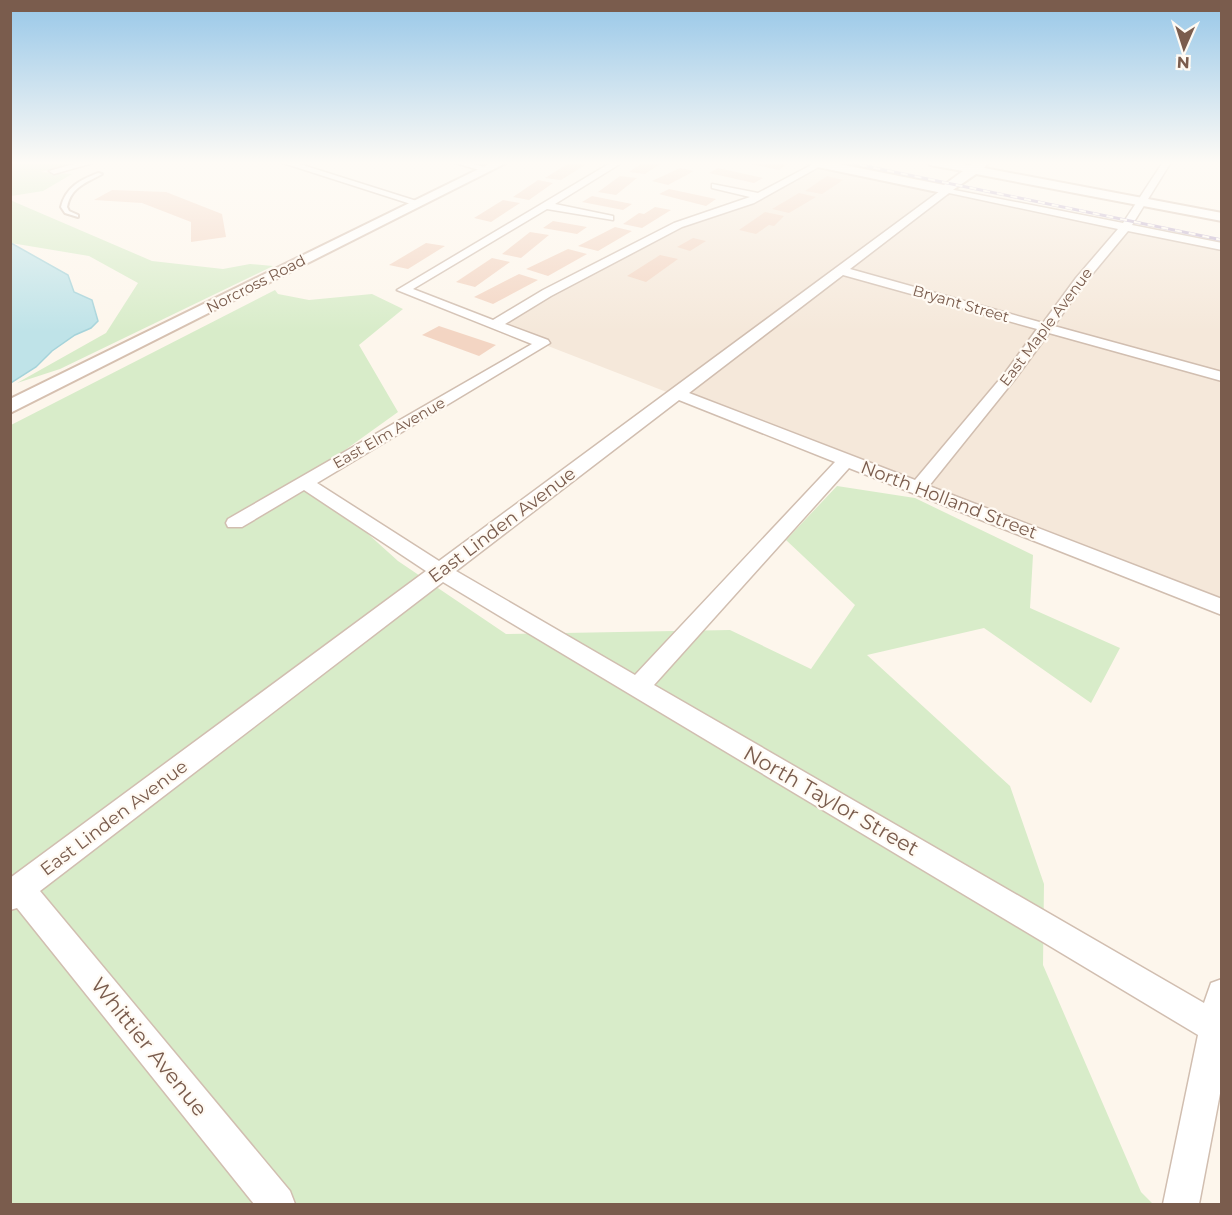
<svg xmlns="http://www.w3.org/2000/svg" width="1232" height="1215" font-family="Montserrat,sans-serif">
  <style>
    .residential { fill: #f5e8da }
    .green { fill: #d8ecc9 }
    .water { fill: #bfe3e8; stroke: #a5d3da; stroke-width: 1.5 }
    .building { fill: #f3d5c3 }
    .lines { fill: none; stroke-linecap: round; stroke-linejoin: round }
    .lane-casing { stroke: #d1beb0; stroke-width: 4 }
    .street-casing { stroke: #d1beb0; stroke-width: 3 }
    .secondary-casing { stroke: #d6c0b0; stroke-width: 4 }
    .lane { fill: #fff; fill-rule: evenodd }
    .street { fill: #fff; fill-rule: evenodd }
    .secondary { fill: #fff; fill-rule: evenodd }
    .rail-casing { stroke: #b9a8c9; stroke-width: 3 }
    .rail { stroke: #fffaf3; stroke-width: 2; stroke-dasharray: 7; stroke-linecap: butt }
    .labels { text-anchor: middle; stroke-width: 4.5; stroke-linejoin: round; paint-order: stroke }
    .far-street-label { font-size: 15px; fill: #7a5c4d; stroke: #fffaf3 }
    .street-label { font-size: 18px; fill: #7a5c4d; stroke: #fffaf3 }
    .near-street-label { font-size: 21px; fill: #7a5c4d; stroke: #fffaf3 }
  </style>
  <rect width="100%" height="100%" fill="#fdf6ec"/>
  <path class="residential" d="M821 163 1221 248V607L494 325 678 225 732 208Z"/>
  <path class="green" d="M10 162H82L40 172 72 174 43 191 11 196Z
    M10 200 152 261 223 269 250 264 273 266 60 369 17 383 106 333 138 283 89 256 11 243Z
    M275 290 278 294 309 300 372 294 403 309 359 345 398 412 306 478 398 561 506 634 730 630 811 669 855 605 786 540 837 486 915 498 1033 555 1030 608 1120 648 1091 703 984 628 867 655 1010 786 1044 884 1043 965 1141 1192 1153 1204H11V425Z"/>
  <path class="water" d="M11 243 68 275 74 292 92 300 98 321 91 328 75 335 52 351 36 367 11 383Z"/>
  <path class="building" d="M644 162H663L645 174 629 172Z
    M742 162H767L786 165 779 170Z
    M569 163 585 165 561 180 545 178Z
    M680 168 694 171 668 185 652 181Z
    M718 168 763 178 754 183 709 173Z
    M620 176 637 178 616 195 598 192Z
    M827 176 843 180 822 194 805 191Z
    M538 180 553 183 529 200 513 197Z
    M669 189 716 199 706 206 659 194Z
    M112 190 166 192 222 214 226 237 191 242V222L142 203 94 200Z
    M799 193 816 197 789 213 772 209Z
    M592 196 632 204 623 210 582 202Z
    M503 200 520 203 491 222 474 218Z
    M655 207 671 210 642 228 623 224 639 213 644 214Z
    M765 212 784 216 774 226 769 225 756 234 739 230Z
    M553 221 587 227 577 234 543 228Z
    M615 227 632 231 598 251 578 246Z
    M530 232 549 235 521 258 502 254Z
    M693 238 706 241 690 251 677 247Z
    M426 243 445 246 408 269 389 265Z
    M568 249 587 254 548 276 526 269Z
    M660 255 678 259 646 282 627 276Z
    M492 258 510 262 475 287 456 282Z
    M519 274 538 280 493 304 474 297Z
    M439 326 496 345 479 356 422 335Z"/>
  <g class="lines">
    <g class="lane-casing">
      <path id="lane" d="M98 173 102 174C86 183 71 187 67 207L69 211 78 215V217L65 213 61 207C66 187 80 180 98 173Z"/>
    </g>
    <g class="street-casing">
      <path id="street" d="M81 162H96L54 174 49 171Z
        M280 162H293L423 203 414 205Z
        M452 162H467L491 169 486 172Z
        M612 162H623L555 204 613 216V220L547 209 413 289 493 320 543 290 674 223 750 197 712 188V184L758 193 817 162 826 163 754 203 682 227 551 296 505 324 548 340 550 343 317 483 439 561 944 188 1123 223 1163 162H1171L1132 225 1222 243V250L1128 231 1084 284 1054 326 1222 372V381L1049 333 1015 379 929 486 1222 599V615L849 468 654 685 1204 1003 1211 983 1222 979V1083L1199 1204H1163L1198 1035 443 582 40 891 290 1191 295 1204H254L17 908 10 910V878L426 571 304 490 242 527H228L226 523 228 519 532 344 397 290ZM949 193 1118 229 1076 278 1043 323 850 269ZM843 275 1037 329 1005 373 915 480 689 393ZM679 400 835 462 635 675 456 571Z"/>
    </g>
    <g class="secondary-casing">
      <path id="secondary" d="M493 162H508L10 413V399Z
        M807 162H829L944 185 963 171 930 165 928 162H952L971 165 976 162H989L984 168 1222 213V221L976 174 947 194 813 166Z"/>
    </g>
    <use href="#lane" class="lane"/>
    <use href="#street" class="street"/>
    <use href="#secondary" class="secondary"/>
    <g class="rail-casing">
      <path id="rail" d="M846 162 1222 240"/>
    </g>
    <use href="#rail" class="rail"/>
  </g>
  <linearGradient id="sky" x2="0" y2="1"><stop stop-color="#97c7e8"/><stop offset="0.49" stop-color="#fefbf6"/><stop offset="1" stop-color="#fefbf6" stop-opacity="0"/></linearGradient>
  <rect width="1232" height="332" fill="url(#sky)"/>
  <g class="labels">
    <g class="far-street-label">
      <text transform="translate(256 284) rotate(-27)" y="5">Norcross Road</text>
      <text transform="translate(961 304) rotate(16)" y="5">Bryant Street</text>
      <text transform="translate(1046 327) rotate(-53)" y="5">East Maple Avenue</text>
      <text transform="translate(389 433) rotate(-30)" y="5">East Elm Avenue</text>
    </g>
    <g class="street-label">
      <text transform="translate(949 500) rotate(21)" y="6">North Holland Street</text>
      <text transform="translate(502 525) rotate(-37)" y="6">East Linden Avenue</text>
      <text transform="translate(114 818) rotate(-37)" y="6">East Linden Avenue</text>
    </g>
    <g class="near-street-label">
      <text transform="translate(831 801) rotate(30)" y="7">North Taylor Street</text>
      <text transform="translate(149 1047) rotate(51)" y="7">Whittier Avenue</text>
    </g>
  </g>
  <rect width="1232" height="1215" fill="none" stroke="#7a5c4d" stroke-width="24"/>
  <g transform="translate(1184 48) rotate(183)" stroke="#fffaf3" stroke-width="4.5" paint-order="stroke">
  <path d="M0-4.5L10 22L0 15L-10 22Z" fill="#7a5c4d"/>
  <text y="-9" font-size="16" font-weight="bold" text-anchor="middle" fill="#7a5c4d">N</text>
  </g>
</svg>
